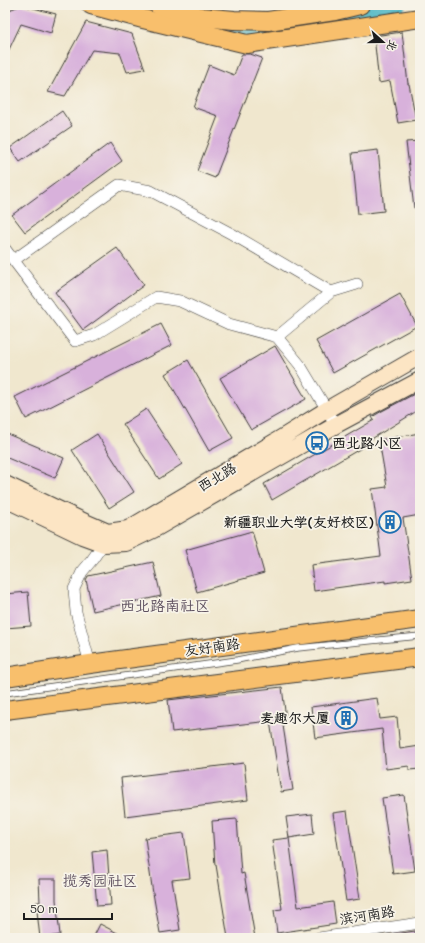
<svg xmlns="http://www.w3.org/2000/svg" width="425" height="943" font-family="Mali,'LXGW WenKai TC',sans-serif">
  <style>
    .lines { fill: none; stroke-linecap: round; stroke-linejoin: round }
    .river { stroke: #48b5c4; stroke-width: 21 }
    .building { fill: #d8b1db }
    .service-casing { stroke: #3c3a37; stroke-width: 7 }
    .minor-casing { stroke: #3c3a37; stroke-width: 12 }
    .secondary-casing { stroke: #3c3a37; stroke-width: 18 }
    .primary-casing { stroke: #3c3a37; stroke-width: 20 }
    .trunk-casing { stroke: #3c3a37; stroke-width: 20 }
    .service { stroke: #fff; stroke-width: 5.5 }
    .minor { stroke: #fff; stroke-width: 11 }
    .secondary { stroke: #fce5c4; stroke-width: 16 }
    .primary { stroke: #f8bf6c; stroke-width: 18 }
    .trunk { stroke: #f8bf6c; stroke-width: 18 }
    .labels { text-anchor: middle; stroke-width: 3.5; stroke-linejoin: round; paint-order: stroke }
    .poi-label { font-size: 14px; font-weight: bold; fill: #1c1c1c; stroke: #f7f3e8; text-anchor: end }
    .street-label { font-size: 14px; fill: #1c1c1c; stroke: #f7f3e8 }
    .neighbourhood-label { font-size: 15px; fill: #5e505f; stroke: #f7f3e8 }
  </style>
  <rect width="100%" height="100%" fill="#f7f3e8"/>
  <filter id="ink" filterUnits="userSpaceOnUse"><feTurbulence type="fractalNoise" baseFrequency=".025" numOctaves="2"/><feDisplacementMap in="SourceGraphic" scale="8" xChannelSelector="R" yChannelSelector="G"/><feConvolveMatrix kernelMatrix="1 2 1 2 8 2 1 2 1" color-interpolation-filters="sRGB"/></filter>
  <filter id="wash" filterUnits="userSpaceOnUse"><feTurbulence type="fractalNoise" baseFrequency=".012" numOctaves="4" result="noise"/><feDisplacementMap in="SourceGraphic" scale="16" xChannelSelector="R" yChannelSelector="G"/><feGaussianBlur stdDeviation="0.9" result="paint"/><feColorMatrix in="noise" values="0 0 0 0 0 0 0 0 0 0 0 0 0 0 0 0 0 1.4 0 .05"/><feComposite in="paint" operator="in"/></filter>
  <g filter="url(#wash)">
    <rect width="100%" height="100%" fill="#f0e7ce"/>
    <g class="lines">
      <path class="river" d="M132 5 205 27 246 31 284 25
        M340 15 395 5"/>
    </g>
    <g id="blocks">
      <path class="building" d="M22 5 56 14 51 33 21 24 5 58V17L9 10Z
        M86 22 132 34 145 69 127 72 120 53 92 50 65 96 48 92Z
        M402 32 408 84H409L416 120 398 123 390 81 379 83 374 36Z
        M242 54H250L262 58 215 178 197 171 218 116 193 107 209 65 234 75Z
        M62 111 72 126 20 162 10 148Z
        M420 141V208H414L406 142Z
        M110 143 122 161 25 232 12 215Z
        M378 150 384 211 358 214 352 153Z
        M117 248 144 285 83 330 55 292Z
        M400 294 417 326 333 373 316 341Z
        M161 324 172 345 26 419 15 397Z
        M275 346 306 399 251 430 220 378Z
        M188 360 233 438 209 451 165 374Z
        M420 391V409L365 443 370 442V443L272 500 264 484 374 420 372 417 382 411Z
        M146 409 182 464 159 479 123 424Z
        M5 433 64 458 55 478 5 457Z
        M420 433V515L403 518 412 579 385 583V581L314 591 311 565 381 556 372 489 387 487 379 440Z
        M97 434 134 492 109 508 72 450Z
        M252 531 264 573 197 592 185 550Z
        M153 562 161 596 93 611 86 580 88 576Z
        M28 592 31 626 5 628V594Z
        M282 687 286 719H282L293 790 281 792 270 721 172 732 168 700Z
        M377 698 380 719 397 717 400 749 420 746V769L409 770V766L386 769 382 729 315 738 311 707Z
        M244 763 248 800 125 816 121 778Z
        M404 795 415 871 393 874 382 798Z
        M347 811 360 899 346 901 333 813Z
        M312 814 314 834 289 838 286 817Z
        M237 819 241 874 244 873 255 938H228L216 865H215L212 821Z
        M184 833 190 878 172 880 180 930 160 933 152 887 145 838Z
        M289 838 298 907 333 902 336 924 277 933 274 910 282 909 272 840Z
        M107 850 111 905 97 906 92 852Z
        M39 879H56V900L60 935 40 938 36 902H40Z
        M100 924 127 938H93Z
        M415 931 416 938H369Z"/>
    </g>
  </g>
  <g filter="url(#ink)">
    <use href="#blocks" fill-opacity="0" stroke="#3c3a37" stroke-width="1"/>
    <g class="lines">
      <g class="service-casing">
        <path id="service" d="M5 693 237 660 298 648 420 636"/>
      </g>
      <g class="minor-casing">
        <path id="minor" d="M5 249 75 341 94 335 156 297 180 301 229 324 277 337 300 365 336 425
          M14 260 119 185 151 191 232 234 331 292
          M277 337 331 292 357 284
          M90 664 76 612 74 589 82 572 92 560 99 550 108 540
          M319 938 420 923"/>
      </g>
      <g class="secondary-casing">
        <path id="secondary" d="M5 484 85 522 108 532 128 529 283 437 328 409 420 356
          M5 499 82 536 104 544 126 543 153 530 336 425 420 380"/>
      </g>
      <g class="primary-casing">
        <path id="primary" d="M91 5 143 19 247 44 420 18
          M5 677 90 664 420 619
          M5 710 420 657"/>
      </g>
      <g class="trunk-casing">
        <path id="trunk" d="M158 5 181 12 202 17 234 20 268 21 335 11 360 5"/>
      </g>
      <use href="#service" class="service"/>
      <use href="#minor" class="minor"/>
      <use href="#secondary" class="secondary"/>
      <use href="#primary" class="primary"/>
      <use href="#trunk" class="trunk"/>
    </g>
  </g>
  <defs>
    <g id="bus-ring" transform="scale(1.15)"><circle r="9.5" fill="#f7f3e8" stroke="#1f6fb2" stroke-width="1.5"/><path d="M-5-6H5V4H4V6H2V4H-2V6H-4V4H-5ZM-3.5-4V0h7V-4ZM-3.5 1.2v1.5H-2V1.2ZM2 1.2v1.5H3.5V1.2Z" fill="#1f6fb2"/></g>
    <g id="building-ring" transform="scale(1.15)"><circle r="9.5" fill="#f7f3e8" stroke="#1f6fb2" stroke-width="1.5"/><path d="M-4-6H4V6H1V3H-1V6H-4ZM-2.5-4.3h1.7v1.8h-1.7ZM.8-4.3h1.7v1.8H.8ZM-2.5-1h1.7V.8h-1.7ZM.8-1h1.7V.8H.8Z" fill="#1f6fb2"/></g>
  </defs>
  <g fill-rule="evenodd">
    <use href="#bus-ring" x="317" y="443"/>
    <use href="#building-ring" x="390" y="522"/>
    <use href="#building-ring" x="346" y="718"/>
  </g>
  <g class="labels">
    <g class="poi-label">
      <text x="332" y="448" text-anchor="start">西北路小区</text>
      <text x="374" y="527">新疆职业大学(友好校区)</text>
      <text x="330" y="723">麦趣尔大厦</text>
    </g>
    <g class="street-label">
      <text transform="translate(217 477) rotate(-31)" y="5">西北路</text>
      <text transform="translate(212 647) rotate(-8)" y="5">友好南路</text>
      <text transform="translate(367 915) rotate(-9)" y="5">滨河南路</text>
    </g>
    <g class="neighbourhood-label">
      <text x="165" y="611">西北路南社区</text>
      <text x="100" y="886">揽秀园社区</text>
    </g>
  </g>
  <rect width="425" height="943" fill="none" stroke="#f7f3e8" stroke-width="20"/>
  <g transform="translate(383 42) rotate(111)" stroke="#f7f3e8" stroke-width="3" paint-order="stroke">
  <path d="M0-3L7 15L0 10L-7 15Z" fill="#1c1c1c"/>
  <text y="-6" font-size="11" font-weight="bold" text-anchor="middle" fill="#1c1c1c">北</text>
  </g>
  <path d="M24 913v6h88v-6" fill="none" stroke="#1c1c1c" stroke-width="2"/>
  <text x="30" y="913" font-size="12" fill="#1c1c1c" stroke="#f7f3e8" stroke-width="3" paint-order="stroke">50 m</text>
</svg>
